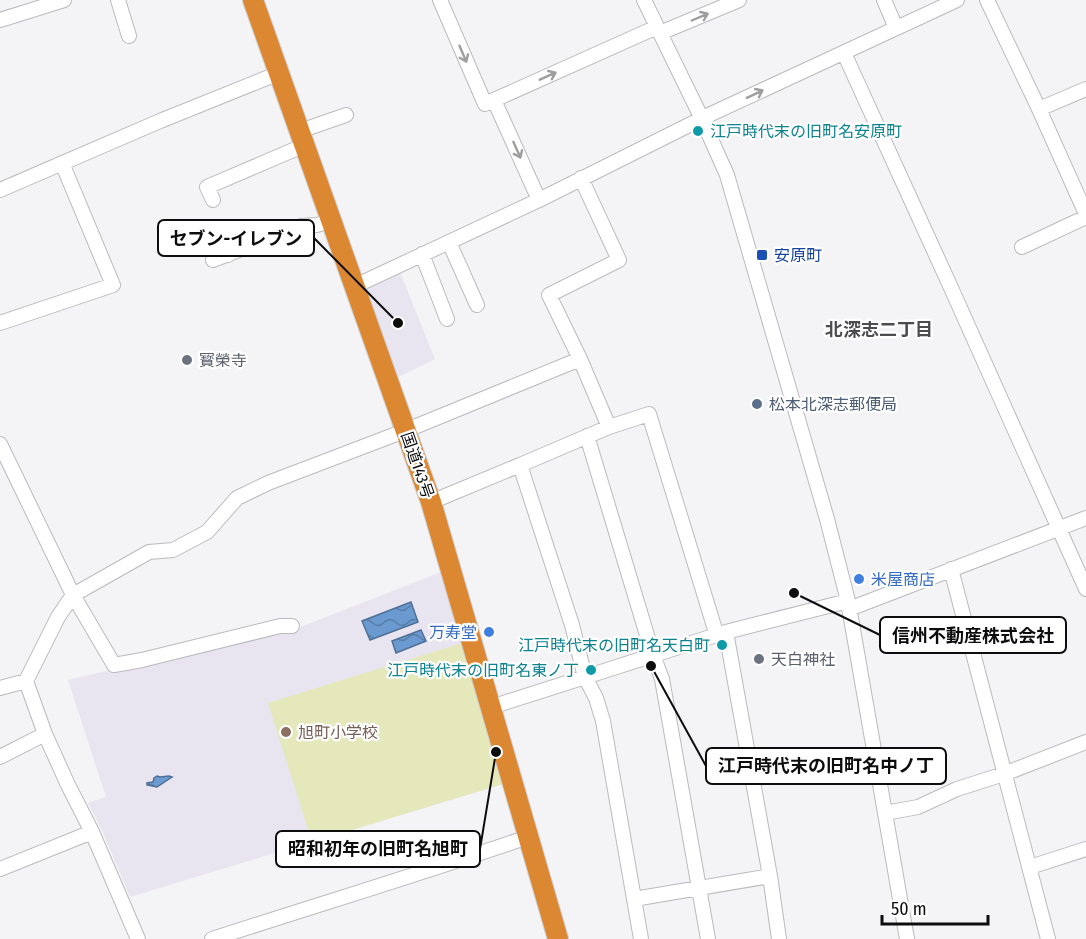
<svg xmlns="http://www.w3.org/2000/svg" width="1086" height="939" font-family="'Fira Sans Condensed','Noto Sans JP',sans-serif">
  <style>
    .built { fill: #e8e5f0 }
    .pitch { fill: #e4e8bb }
    .water { fill: url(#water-waves); stroke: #4f7096; stroke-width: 1.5 }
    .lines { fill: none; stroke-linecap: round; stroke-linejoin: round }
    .minor-casing { stroke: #bbbabd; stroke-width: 16 }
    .highway-casing { stroke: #cfcfcf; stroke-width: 22 }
    .minor { stroke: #fff; stroke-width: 14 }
    .highway { stroke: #dc8833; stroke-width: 20 }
    .oneway { stroke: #9f9e9f }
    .culture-dot { fill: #0f9aa8; stroke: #fff; stroke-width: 2 }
    .transit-dot { fill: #1a4fb4; stroke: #fff; stroke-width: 2 }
    .worship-dot { fill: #6b7280; stroke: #fff; stroke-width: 2 }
    .service-dot { fill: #5c6f8a; stroke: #fff; stroke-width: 2 }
    .shop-dot { fill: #3f7fe0; stroke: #fff; stroke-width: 2 }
    .education-dot { fill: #8d6e63; stroke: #fff; stroke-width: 2 }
    .labels { text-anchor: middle; stroke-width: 4.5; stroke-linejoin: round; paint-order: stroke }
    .culture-label { font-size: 16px; fill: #0d838f; stroke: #fff; text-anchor: end }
    .transit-label { font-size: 16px; fill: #164399; stroke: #fff; text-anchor: start }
    .worship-label { font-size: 16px; fill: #5b616d; stroke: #fff; text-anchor: start }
    .service-label { font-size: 16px; fill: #4e5e75; stroke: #fff; text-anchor: start }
    .street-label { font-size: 16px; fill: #0e0d0e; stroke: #fff }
    .shop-label { font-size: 16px; fill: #366cbe; stroke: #fff; text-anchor: start }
    .education-label { font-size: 16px; fill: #785e54; stroke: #fff; text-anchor: start }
    .neighbourhood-label { font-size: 18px; font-weight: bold; fill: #4d4c4f; stroke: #fff }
    .leader { fill: none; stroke: #0e0d0e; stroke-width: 2 }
    .callout-dot { fill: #0e0d0e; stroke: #fff; stroke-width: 2 }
    .callout { fill: #fff; stroke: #0e0d0e; stroke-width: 2 }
    .callout-label { font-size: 18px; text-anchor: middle; font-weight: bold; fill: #0e0d0e }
  </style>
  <defs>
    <pattern id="water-waves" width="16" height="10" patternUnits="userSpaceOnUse" patternTransform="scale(1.5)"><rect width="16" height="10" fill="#6b9ad0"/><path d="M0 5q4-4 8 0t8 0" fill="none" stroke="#567ca7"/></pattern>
  </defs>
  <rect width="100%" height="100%" fill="#f4f3f6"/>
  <path class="built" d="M399 270 435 359 396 378 364 286Z
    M441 572 503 784 130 897 104 835 88 803 106 797 68 680 282 629 293 630Z"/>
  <path class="pitch" d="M462 643 503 784 312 842 268 703Z"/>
  <path class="water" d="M411 602 418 622 370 640 362 621Z
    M421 630 426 641 396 653 392 641Z
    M157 776 160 777 169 776 172 777 157 787 147 785V783L153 782 154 778Z"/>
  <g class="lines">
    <g class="minor-casing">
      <path id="minor" d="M118 0 129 36
        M440 0 485 104 657 27
        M644 0 702 119 727 175 827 519 848 601 907 939
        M884 0 896 28
        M987 0 1039 109 1086 214
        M0 20 64 0
        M660 33 739 0
        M844 53 952 290 1086 589
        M494 100 539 200
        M1039 109 1086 89
        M300 131 346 115
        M581 178 619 260 549 295 580 359 609 427
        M0 190 160 121 279 73
        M213 200 207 187 305 145
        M221 239 228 255
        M449 242 477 305
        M1022 247 1086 217
        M422 254 447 319
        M213 260 301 226 317 225 331 220
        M355 286 539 200 711 114 957 0
        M0 323 113 285 62 163
        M587 436 653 655 662 679 708 939
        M0 444 73 595 114 665 142 660 280 626H292
        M520 465 609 427 649 414 717 636
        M431 502 520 465 572 625 585 677 596 698 603 721 641 939
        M951 569 1048 939
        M849 609 1086 518
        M726 632 770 876 779 939
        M0 688 26 681
        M491 707 726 632 848 601
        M0 757 45 734
        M885 813 918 807 957 789 1004 774 1086 742
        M1030 867 1086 849
        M0 869 92 832
        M634 899 770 876
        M138 939 92 832 68 785 45 734 26 681 58 617 73 595 149 552 173 550 207 532 237 498 268 483 407 430 580 359
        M212 939C317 905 423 873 528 837"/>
    </g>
    <g class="highway-casing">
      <path id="highway" d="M253 0 431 502 558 939"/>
    </g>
    <use href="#minor" class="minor"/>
    <use href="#highway" class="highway"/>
  </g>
  <defs><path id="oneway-shaft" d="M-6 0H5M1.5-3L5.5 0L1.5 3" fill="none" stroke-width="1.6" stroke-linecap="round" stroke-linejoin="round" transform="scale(1.5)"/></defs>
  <g class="oneway">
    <use href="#oneway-shaft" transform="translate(700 17) rotate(-23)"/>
    <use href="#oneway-shaft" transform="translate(463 54) rotate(67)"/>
    <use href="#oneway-shaft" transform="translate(548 76) rotate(-24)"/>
    <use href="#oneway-shaft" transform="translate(755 94) rotate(-25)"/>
    <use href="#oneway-shaft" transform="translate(517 150) rotate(66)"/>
  </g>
  <g class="culture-dot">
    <circle cx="698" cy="131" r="6"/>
    <circle cx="722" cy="645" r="6"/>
    <circle cx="591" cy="670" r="6"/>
  </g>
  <rect class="transit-dot" x="756" y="249" width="12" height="12" rx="3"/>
  <g class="worship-dot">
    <circle cx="187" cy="360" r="6"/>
    <circle cx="759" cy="659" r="6"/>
  </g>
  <circle class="service-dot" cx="757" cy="404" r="6"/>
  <g class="shop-dot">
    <circle cx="859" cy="579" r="6"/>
    <circle cx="489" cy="632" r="6"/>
  </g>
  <circle class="education-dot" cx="286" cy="732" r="6"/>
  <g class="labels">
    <g class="culture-label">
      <text x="710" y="137" text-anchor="start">江戸時代末の旧町名安原町</text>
      <text x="710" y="651">江戸時代末の旧町名天白町</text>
      <text x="579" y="676">江戸時代末の旧町名東ノ丁</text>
    </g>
    <g class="transit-label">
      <text x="774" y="261">安原町</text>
    </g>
    <g class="worship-label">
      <text x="199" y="366">寳榮寺</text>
      <text x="771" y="665">天白神社</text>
    </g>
    <g class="service-label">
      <text x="769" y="410">松本北深志郵便局</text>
    </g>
    <g class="street-label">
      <text transform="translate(418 465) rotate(71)" y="6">国道143号</text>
    </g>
    <g class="shop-label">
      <text x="871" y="585">米屋商店</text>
      <text x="477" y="638" text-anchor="end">万寿堂</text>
    </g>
    <g class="education-label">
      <text x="298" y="738">旭町小学校</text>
    </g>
    <g class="neighbourhood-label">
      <text x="879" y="336">北深志二丁目</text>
    </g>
  </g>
  <path class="leader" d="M398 323L314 238M794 593L880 635M651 666L706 766M496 752L480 849"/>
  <g class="callout-dot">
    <circle cx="398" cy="323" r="6"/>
    <circle cx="794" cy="593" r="6"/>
    <circle cx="651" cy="666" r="6"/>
    <circle cx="496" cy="752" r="6"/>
  </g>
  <g class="callout">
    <rect x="158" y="220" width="156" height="36" rx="6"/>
    <rect x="880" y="617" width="186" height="36" rx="6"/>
    <rect x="706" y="748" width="240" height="36" rx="6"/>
    <rect x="276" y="831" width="204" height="36" rx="6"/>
  </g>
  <g class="callout-label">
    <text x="236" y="245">セブン-イレブン</text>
    <text x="973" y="642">信州不動産株式会社</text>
    <text x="826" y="772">江戸時代末の旧町名中ノ丁</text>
    <text x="378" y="855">昭和初年の旧町名旭町</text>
  </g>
  <path d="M882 915v9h106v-9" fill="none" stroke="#0e0d0e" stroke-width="3"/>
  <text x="891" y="915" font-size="18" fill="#0e0d0e" stroke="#ffffff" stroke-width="4.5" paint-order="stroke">50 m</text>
</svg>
